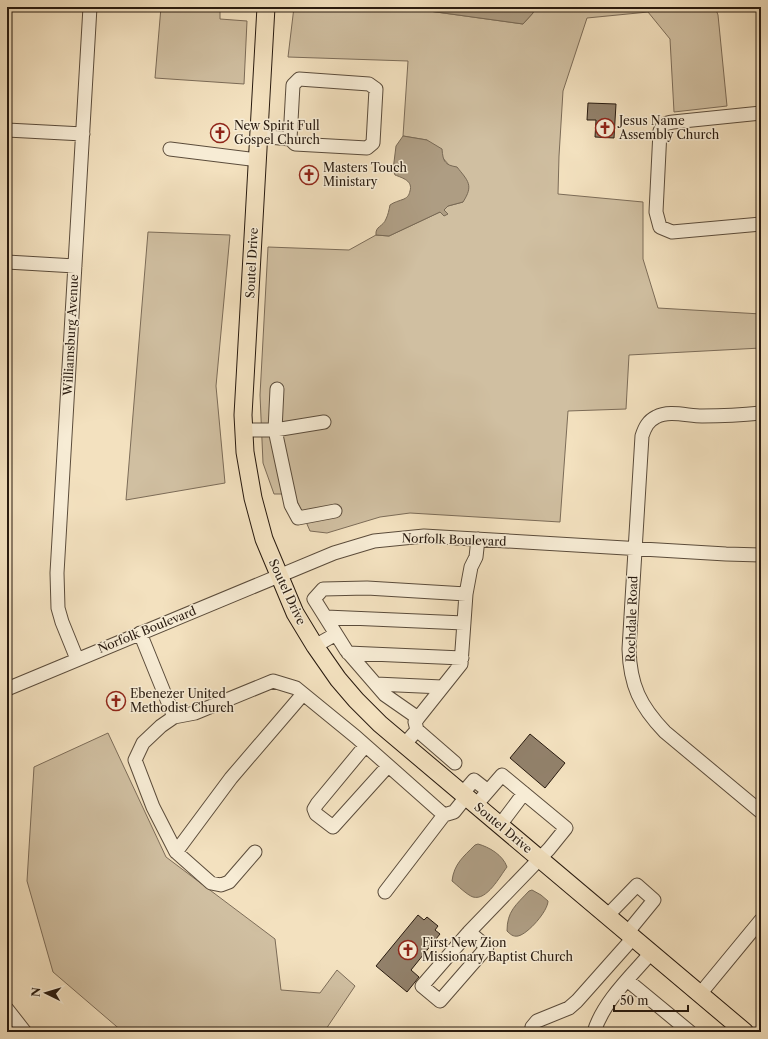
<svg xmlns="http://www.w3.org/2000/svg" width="768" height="1039" font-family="'Libre Caslon Text',serif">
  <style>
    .green { fill: #d0bfa1; stroke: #7c6c58 }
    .water { fill: #ae9d83; stroke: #786955 }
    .building { fill: #92816b; stroke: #281a0f }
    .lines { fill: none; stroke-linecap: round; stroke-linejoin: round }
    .minor-casing { stroke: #5b4c3b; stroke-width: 15 }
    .major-casing { stroke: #281a0f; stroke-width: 19 }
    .minor { stroke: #f7ecd5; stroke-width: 13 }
    .major { stroke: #f3e1bf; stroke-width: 17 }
    .labels { text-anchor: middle; stroke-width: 3; stroke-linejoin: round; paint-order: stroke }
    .poi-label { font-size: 12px; fill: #281a0f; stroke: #f7ecd5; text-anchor: start }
    .street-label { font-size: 12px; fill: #281a0f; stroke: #f7ecd5 }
  </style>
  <rect width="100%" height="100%" fill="#f3e1bf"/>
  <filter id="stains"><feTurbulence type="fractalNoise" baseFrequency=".005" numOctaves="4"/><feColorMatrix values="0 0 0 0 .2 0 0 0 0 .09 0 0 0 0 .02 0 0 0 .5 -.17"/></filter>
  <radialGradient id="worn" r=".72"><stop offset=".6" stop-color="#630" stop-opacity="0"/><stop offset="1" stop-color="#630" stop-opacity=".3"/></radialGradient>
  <path class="green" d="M161 7H220V19L247 21 244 84 155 78Z
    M294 7H400L523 24 533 13 534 7H715L718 15 727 106 674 112 670 39 648 12 587 18 563 91 559 156 558 194 643 202V259L658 308 761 314V348L629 355 626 409 568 411 560 522 410 513 380 517 327 533 310 531 294 494H274L263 463 260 395 268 247 349 250 376 235 389 236 440 212 444 216V210L448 206 463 202 449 165 427 140 403 136 408 61 288 57Z
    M148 232 230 235 216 386 225 483 126 500Z
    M108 733 166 857 275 939 281 990 320 993 337 970 355 986 324 1032H123L53 972 27 881 34 767Z"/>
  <path class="water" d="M400 7H534L533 13 523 24Z
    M403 136 427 140 442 149C443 162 445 165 457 167 468 181 474 185 463 202L448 206 444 210 448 214 444 216 440 212 389 236 376 235C375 226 383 227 386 219 388 215 389 210 390 205 394 202 399 201 404 199 408 197 409 195 410 191 413 181 403 178 395 175L393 170 396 146Z
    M478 844C489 847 503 855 507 867 500 876 487 901 473 897 467 895 457 885 452 881 454 864 463 857 475 845Z
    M532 890 541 895 548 901C548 911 528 934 518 936 513 937 510 934 507 931 507 911 516 905 529 891Z"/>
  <path class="building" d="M588 103 616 104 614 138 595 137 596 120H587Z
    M530 734 565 763 545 788 510 758Z
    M418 915 424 920 427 917 438 926 435 930 440 934 411 970 419 977 407 992 376 966Z"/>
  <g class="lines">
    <g class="minor-casing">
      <path id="minor" d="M761 113 673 122C666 123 663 124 660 131L656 212 660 227 672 232 761 224
        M7 130 83 134
        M259 136 290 139 295 144 367 148 373 143 376 89 369 84 299 79 293 85 290 139
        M170 149 258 160
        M7 262 75 266
        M277 389 275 430 291 505 298 518 335 511
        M761 413C742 415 722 416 702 416 688 416 669 410 656 417 648 421 645 427 642 436L629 649C630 685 640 706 665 732L761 812
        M245 430H275L324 422
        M326 617 464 623
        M140 633 174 717 195 713 273 681 296 688 356 737 444 815 385 892
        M315 646 336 634
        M348 653 462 658
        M77 659 62 622 58 608 57 573 90 7
        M376 684 442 687
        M7 689 334 553 374 541 424 536 726 554 761 555
        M174 717 161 726 143 743 135 760 153 807 176 852 231 778 303 694
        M418 718 461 664 466 594
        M417 730 455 763
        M404 745 417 730 415 722 418 718 385 695 346 650 314 599 323 589 367 588 466 594 471 567 476 557 478 539
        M365 746 317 804 314 809 316 814 333 827 388 766
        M462 794 474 780 488 791
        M444 815 454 812 466 797
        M500 825 524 793
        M176 852 211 883 221 885 229 882 255 852
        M607 916 637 885 654 900 627 933
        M469 932 422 986 440 1001 487 947 469 932 549 849 566 828 502 775 476 805
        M627 980 690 1032
        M700 994 761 920
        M7 1009 25 1032
        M531 1032 532 1027 537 1021 569 1008 577 1001 633 938
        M594 1032C603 1002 631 976 651 953"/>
    </g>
    <g class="major-casing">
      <path id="major" d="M266 7 243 415 245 452 253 498 264 539 295 613 315 646 338 679 356 700 380 724 745 1032"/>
    </g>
    <use href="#minor" class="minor"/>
    <use href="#major" class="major"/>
  </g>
  <defs>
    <g id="church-ring" transform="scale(1)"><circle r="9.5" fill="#f7ecd5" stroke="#8f2418" stroke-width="1.5"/><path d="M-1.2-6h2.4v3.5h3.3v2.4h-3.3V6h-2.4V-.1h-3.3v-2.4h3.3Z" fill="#8f2418"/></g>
  </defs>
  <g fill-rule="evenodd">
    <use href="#church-ring" x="605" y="128"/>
    <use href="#church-ring" x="220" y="133"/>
    <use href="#church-ring" x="309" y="175"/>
    <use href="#church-ring" x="116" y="701"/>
    <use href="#church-ring" x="408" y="950"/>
  </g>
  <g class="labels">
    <g class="poi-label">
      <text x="619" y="125">Jesus Name<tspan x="619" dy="14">Assembly Church</tspan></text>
      <text x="234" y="130">New Spirit Full<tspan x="234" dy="14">Gospel Church</tspan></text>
      <text x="323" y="172">Masters Touch<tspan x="323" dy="14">Ministary</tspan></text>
      <text x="130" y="698">Ebenezer United<tspan x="130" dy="14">Methodist Church</tspan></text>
      <text x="422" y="947">First New Zion<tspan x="422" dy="14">Missionary Baptist Church</tspan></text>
    </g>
    <g class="street-label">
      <text transform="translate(252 263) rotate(-87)" y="4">Soutel Drive</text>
      <text transform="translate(71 335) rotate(-87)" y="4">Williamsburg Avenue</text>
      <text transform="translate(454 540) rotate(2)" y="4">Norfolk Boulevard</text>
      <text transform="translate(287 592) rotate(65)" y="4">Soutel Drive</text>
      <text transform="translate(632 619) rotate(-88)" y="4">Rochdale Road</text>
      <text transform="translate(147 630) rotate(-22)" y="4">Norfolk Boulevard</text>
      <text transform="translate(503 828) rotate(40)" y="4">Soutel Drive</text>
    </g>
  </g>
  <rect width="768" height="1039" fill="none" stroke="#f3e1bf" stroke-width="24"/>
  <rect x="8" y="8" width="752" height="1023" fill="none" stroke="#281a0f" stroke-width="2"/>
  <rect x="12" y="12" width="744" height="1015" fill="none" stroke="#281a0f"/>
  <g transform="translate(46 993) rotate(275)" stroke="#f7ecd5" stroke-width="3" paint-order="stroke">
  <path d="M0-3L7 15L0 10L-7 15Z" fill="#281a0f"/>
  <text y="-6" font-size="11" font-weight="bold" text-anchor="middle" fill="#281a0f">N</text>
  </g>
  <path d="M614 1005v6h74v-6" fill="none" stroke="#281a0f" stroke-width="2"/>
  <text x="620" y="1005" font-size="12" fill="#281a0f" stroke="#f7ecd5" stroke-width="3" paint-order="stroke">50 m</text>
  <rect width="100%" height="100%" filter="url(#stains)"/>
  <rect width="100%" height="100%" fill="url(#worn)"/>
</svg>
